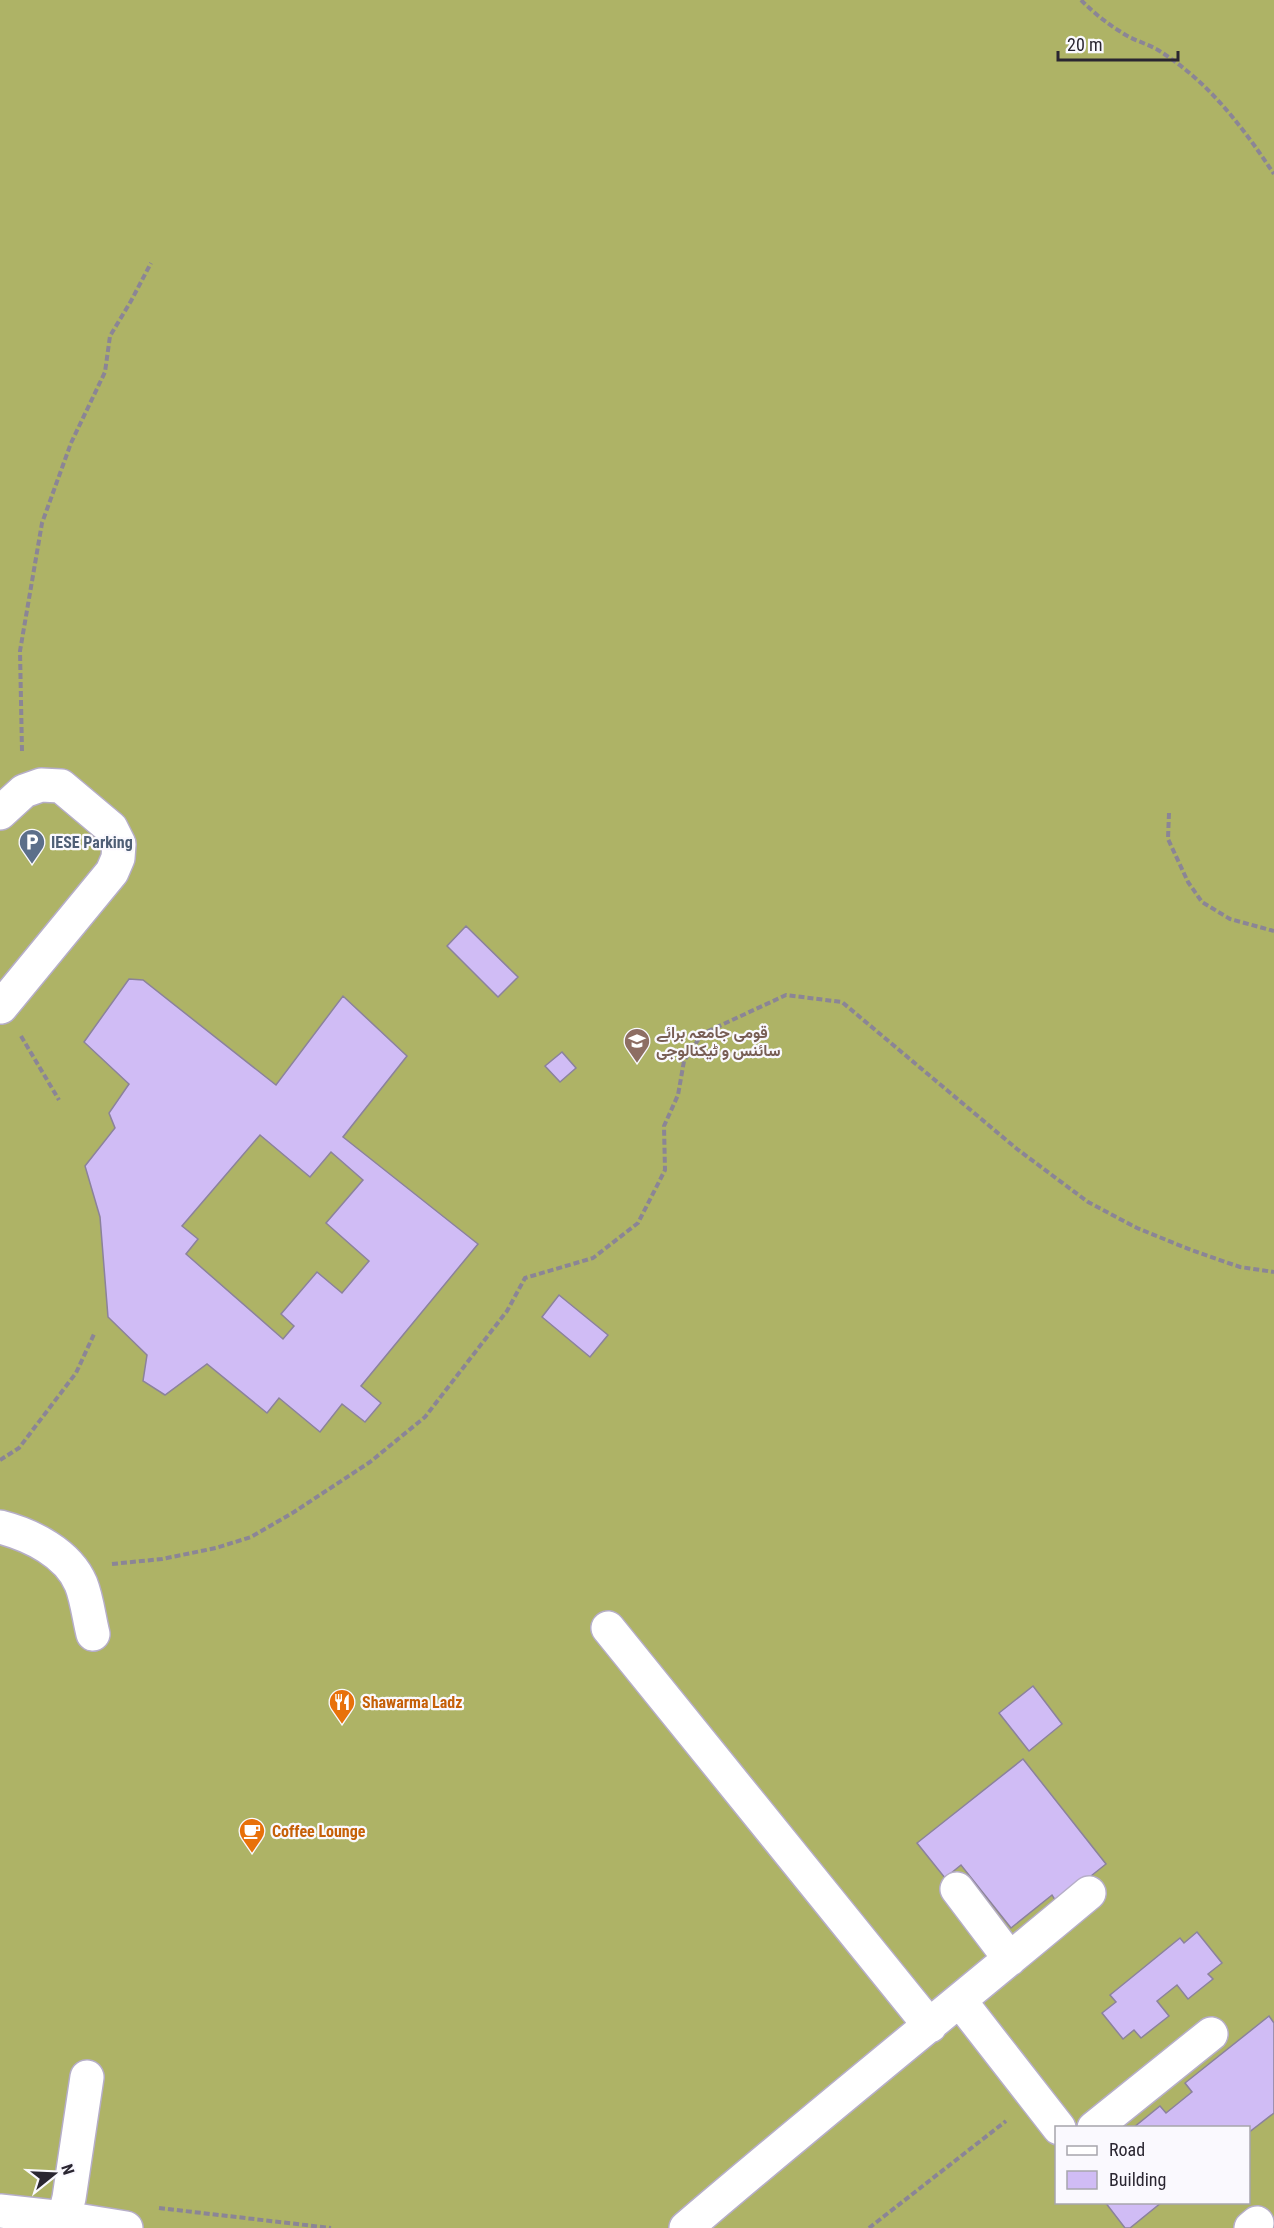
<svg xmlns="http://www.w3.org/2000/svg" width="1274" height="2228" font-family="'Roboto Condensed',Vazirmatn,sans-serif">
  <style>
    .forest { fill: #aeb366; fill-rule: evenodd }
    .building { fill: #d0bcf5; stroke: #8b829b; stroke-width: 1.5; fill-rule: evenodd }
    .lines { fill: none; stroke-linecap: round; stroke-linejoin: round }
    .minor-casing { stroke: #b6aec8; stroke-width: 36 }
    .path { stroke: #8b8596; stroke-width: 4; stroke-dasharray: 6 3; stroke-linecap: butt }
    .minor { stroke: #fff; stroke-width: 33 }
    .labels { text-anchor: middle; stroke-width: 4.5; stroke-linejoin: round; paint-order: stroke }
    .service-label { font-size: 16px; font-weight: bold; fill: #4e5e75; stroke: #faf9fe; text-anchor: start }
    .education-label { font-size: 16px; font-weight: bold; fill: #785e54; stroke: #faf9fe; text-anchor: start }
    .food-label { font-size: 16px; font-weight: bold; fill: #c56008; stroke: #faf9fe; text-anchor: start }
  </style>
  <rect width="100%" height="100%" fill="#efe8ff"/>
  <path class="forest" d="M0 0H1274V2228H0ZM1056 2128H1248V2202H1056Z"/>
  <path class="building" d="M466 926 518 977 498 997 447 946Z
    M129 979 143 980 276 1085 343 996 407 1056 343 1137 478 1244 361 1386 381 1403 365 1422 342 1404 320 1432 279 1398 267 1413 207 1364 165 1395 143 1381 147 1355 108 1317 100 1217 85 1166 115 1128 109 1113 129 1084 84 1042ZM260 1135 310 1177 331 1152 363 1180 326 1223 369 1261 342 1293 317 1272 281 1314 294 1326 283 1339 186 1254 198 1239 182 1226Z
    M562 1052 576 1068 560 1082 545 1066Z
    M559 1295 608 1335 590 1357 542 1317Z
    M1033 1686 1062 1724 1029 1751 999 1713Z
    M1023 1759 1106 1864 1057 1903 1052 1895 1011 1928 961 1865 945 1878 917 1843Z
    M1197 1932 1222 1963 1208 1974 1213 1979 1188 1999 1177 1985 1157 2001 1169 2016 1141 2038 1134 2030 1123 2039 1102 2013 1116 2002 1110 1995 1180 1938 1184 1943Z
    M1269 2016 1274 2023V2113L1248 2133V2128H1133L1160 2106 1166 2113 1192 2092 1185 2083Z
    M1105 2202H1162L1130 2228H1125Z"/>
  <g class="lines">
    <g class="minor-casing">
      <path id="minor" d="M0 813 24 791 41 785 61 786 111 828 119 844 118 858 112 872 1 1007
        M0 1527C31 1535 68 1553 81 1584 87 1599 89 1618 93 1634
        M608 1628 930 2026
        M957 1889 1010 1959
        M960 2001 1059 2128
        M1094 2128 1211 2034
        M0 2211 64 2218 126 2228
        M64 2218 69 2198 87 2077
        M686 2228C819 2114 955 2005 1089 1893
        M1251 2228 1257 2223"/>
    </g>
    <path class="path" d="M1081 0C1093 12 1106 23 1121 32 1132 40 1146 43 1158 50 1208 81 1242 126 1274 174
      M22 751 20 651 42 523 71 443 105 372 110 336 131 301 151 263
      M1169 813 1168 839 1188 882 1202 902 1230 919 1274 931
      M21 1036 59 1100
      M0 1460 19 1448 76 1373 95 1332
      M112 1564 162 1559 216 1548 251 1537 294 1512 370 1462 425 1417 507 1311 525 1278 593 1258 638 1223 665 1170 664 1126 678 1095 684 1061 702 1034 786 995 842 1002 1017 1149 1088 1202 1137 1228 1191 1250 1240 1267 1274 1272
      M159 2208 331 2228
      M869 2228 1006 2121"/>
    <use href="#minor" class="minor"/>
  </g>
  <defs>
    <g id="parking-pin" transform="scale(1.35)"><path d="M0 17L-7.5 6A9.5 9.5 0 1 1 7.5 6Z" fill="#5c6f8a" stroke="#faf9fe"/><path d="M-3.5-5.5H1a3.5 3.5 0 0 1 0 7H-1V5.5H-3.5ZM-1-3.4V-.6H.8a1.4 1.4 0 0 0 0-2.8Z" fill="#fff"/></g>
    <g id="university-pin" transform="scale(1.35)"><path d="M0 17L-7.5 6A9.5 9.5 0 1 1 7.5 6Z" fill="#8d6e63" stroke="#faf9fe"/><path d="M0-5L7-2L0 1L-7-2ZM-4 1L0 2.5L4 1V4Q0 6-4 4Z" fill="#fff"/></g>
    <g id="restaurant-pin" transform="scale(1.35)"><path d="M0 17L-7.5 6A9.5 9.5 0 1 1 7.5 6Z" fill="#e8710a" stroke="#faf9fe"/><path d="M-5-6h1v4h1v-4h1v4h1v-4h1v5L-1.5 .5V6h-2V.5L-5-1ZM5-6V6H3V1.5H1.5Q1.5-4 5-6Z" fill="#fff"/></g>
    <g id="cafe-pin" transform="scale(1.35)"><path d="M0 17L-7.5 6A9.5 9.5 0 1 1 7.5 6Z" fill="#e8710a" stroke="#faf9fe"/><path d="M-5.5-4.5H6V0H3Q3 3.5 0 3.5H-2.5Q-5.5 3.5-5.5 0ZM3-3.2v2h1.7v-2ZM-6 4.5H4V6H-6Z" fill="#fff"/></g>
  </defs>
  <g fill-rule="evenodd">
    <use href="#parking-pin" x="32" y="842"/>
    <use href="#university-pin" x="637" y="1041"/>
    <use href="#restaurant-pin" x="342" y="1702"/>
    <use href="#cafe-pin" x="252" y="1831"/>
  </g>
  <g class="labels">
    <g class="service-label">
      <text x="51" y="848">IESE Parking</text>
    </g>
    <g class="education-label">
      <text x="656" y="1038">قومی جامعہ برائے<tspan x="656" dy="18">سائنس و ٹیکنالوجی</tspan></text>
    </g>
    <g class="food-label">
      <text x="362" y="1708">Shawarma Ladz</text>
      <text x="272" y="1837">Coffee Lounge</text>
    </g>
  </g>
  <rect x="1055" y="2126" width="195" height="78" fill="#faf9fe" stroke="#a7a5ac" stroke-width="1.5"/>
  <rect x="1067" y="2146" width="30" height="9" fill="#ffffff" stroke="#a7a5ac" stroke-width="1.5"/>
  <text x="1109" y="2156" font-size="18" fill="#2a2631">Road</text>
  <rect x="1067" y="2171" width="30" height="18" fill="#d0bcf5" stroke="#a7a5ac" stroke-width="1.5"/>
  <text x="1109" y="2186" font-size="18" fill="#2a2631">Building</text>
  <g transform="translate(54 2174) rotate(72)" stroke="#faf9fe" stroke-width="4.5" paint-order="stroke">
  <path d="M0-4.5L10 22L0 15L-10 22Z" fill="#2a2631"/>
  <text y="-9" font-size="16" font-weight="bold" text-anchor="middle" fill="#2a2631">N</text>
  </g>
  <path d="M1058 51v9h120v-9" fill="none" stroke="#2a2631" stroke-width="3"/>
  <text x="1067" y="51" font-size="18" fill="#2a2631" stroke="#faf9fe" stroke-width="4.5" paint-order="stroke">20 m</text>
</svg>
